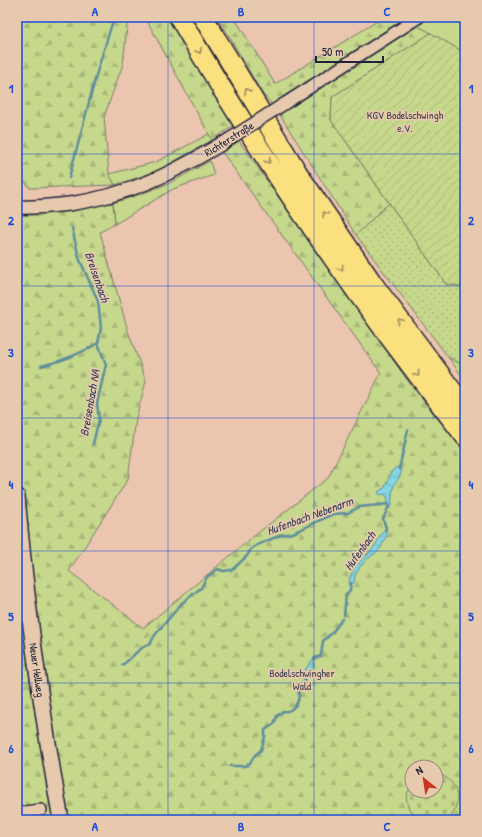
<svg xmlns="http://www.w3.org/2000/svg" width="482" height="837" font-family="'Patrick Hand',sans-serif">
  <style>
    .grass { fill: #c6d88c; stroke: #747d64 }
    .forest { fill: url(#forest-firs); stroke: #747d64; fill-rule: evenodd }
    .cemetery { fill: url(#cemetery-stones); stroke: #747d64 }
    .park { fill: url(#park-dots); stroke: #747d64 }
    .garden { fill: url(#garden-furrows); stroke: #747d64 }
    .water { fill: url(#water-waves); stroke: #5e8d9f }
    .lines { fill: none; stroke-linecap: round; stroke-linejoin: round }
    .stream { stroke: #5e8d9f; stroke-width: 2.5 }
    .minor-casing { stroke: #22223b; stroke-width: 14 }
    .tertiary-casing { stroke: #22223b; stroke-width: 16 }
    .secondary-casing { stroke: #22223b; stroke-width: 18 }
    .motorway-casing { stroke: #22223b; stroke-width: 22 }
    .minor { stroke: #e7caae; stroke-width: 11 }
    .tertiary { stroke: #e7caae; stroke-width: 13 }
    .secondary { stroke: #e7caae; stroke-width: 15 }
    .motorway { stroke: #fbe080; stroke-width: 19 }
    .minor-bridge-casing { stroke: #22223b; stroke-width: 14; stroke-linecap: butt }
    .minor-bridge { stroke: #e7caae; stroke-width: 11 }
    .oneway { stroke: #998a61 }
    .grid { fill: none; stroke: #1d4ed8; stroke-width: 1; stroke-opacity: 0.55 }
    .labels { text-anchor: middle; stroke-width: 3.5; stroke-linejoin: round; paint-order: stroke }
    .park-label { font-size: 11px; fill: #3b3d47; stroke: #e7caae }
    .street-label { font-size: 11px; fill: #22223b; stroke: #e7caae }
    .water-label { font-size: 12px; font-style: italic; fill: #313d54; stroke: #e7caae }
    .neatline { fill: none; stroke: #1d4ed8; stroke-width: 1.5 }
    .grid-label { font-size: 13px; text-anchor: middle; font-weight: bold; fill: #1d4ed8 }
  </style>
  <defs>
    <pattern id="forest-firs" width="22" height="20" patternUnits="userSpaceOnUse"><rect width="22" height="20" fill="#c6d88c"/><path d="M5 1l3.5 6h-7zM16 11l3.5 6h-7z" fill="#aab97a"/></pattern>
    <pattern id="cemetery-stones" width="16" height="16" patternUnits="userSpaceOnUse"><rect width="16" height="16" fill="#c6d88c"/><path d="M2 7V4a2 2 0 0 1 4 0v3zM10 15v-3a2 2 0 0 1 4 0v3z" fill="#aab97a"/></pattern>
    <pattern id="park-dots" width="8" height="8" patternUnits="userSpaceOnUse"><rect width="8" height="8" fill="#c6d88c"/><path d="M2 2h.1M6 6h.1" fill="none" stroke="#aab97a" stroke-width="1.8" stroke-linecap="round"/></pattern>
    <pattern id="garden-furrows" width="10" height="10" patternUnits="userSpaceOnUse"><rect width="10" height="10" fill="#c6d88c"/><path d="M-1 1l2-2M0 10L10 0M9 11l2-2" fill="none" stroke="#aab97a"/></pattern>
    <pattern id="water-waves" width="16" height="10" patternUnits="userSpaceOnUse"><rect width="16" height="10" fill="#86d5e2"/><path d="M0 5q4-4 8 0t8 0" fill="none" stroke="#73b7c3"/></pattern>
  </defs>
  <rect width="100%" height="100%" fill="#ebc5af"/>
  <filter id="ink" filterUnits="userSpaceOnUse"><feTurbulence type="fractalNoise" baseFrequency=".025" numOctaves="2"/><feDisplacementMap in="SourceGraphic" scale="8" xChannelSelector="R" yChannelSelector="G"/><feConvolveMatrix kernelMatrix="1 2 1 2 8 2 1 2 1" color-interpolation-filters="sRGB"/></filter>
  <g filter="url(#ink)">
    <path class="grass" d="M419 17H465V53L411 22Z
      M209 134 212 140 157 171 115 185 109 174 156 162Z
      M210 161 214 175 173 189 115 224 113 203 141 194 170 183Z"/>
    <path class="forest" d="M21 17H128L123 64 104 117 109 174 115 185 30 188 18 174V53Z
      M145 17H168L235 125 212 140Z
      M218 17H234L275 84 384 17 411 22 431 33 332 97 331 120 389 203 356 235 280 115 262 93Z
      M239 141 410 384 465 453V820H20L19 809H17V215H33L113 203 115 224 100 232 128 331 146 381 136 418 128 479 69 571 143 628 249 540 328 478 381 373 222 152ZM412 767H436V791H412Z
      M448 357 465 366V380Z"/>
    <path class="cemetery" d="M436 774C455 777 462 797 453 813 452 816 450 818 447 819 440 822 427 820 419 820 410 815 405 803 407 794 408 791 411 787 412 785V791H436Z"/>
    <path class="park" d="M389 203 446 284 465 287V366L448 357 356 235Z"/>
    <path class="garden" d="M431 33 465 53V287L446 284 331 120 332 97Z"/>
    <path class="water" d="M397 467 401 468C403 478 394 481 393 489 392 494 391 499 392 505L389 509 387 507 388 500 387 496 383 494 380 495 378 492 385 487 392 471Z
      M386 528 387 535 380 549 377 552 366 560 360 567 355 575 354 583 349 586C350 564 363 562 374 547 379 540 380 533 386 528Z
      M314 658H315L313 667 305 678V670Z"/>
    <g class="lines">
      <path class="stream" d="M69 178 97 72 114 17
        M41 366C63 361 79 355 98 343L101 328 98 301 79 258 72 228
        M93 444 99 419 97 403 106 365 98 343
        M399 469 408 430
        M385 530 386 528 383 519 389 506
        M344 615 346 595 350 590 351 583
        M314 659 315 658 321 656 323 641 332 633 342 619
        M122 665C132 659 138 647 150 644L155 635 171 616 182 603 201 588 207 577 218 569 223 571 232 570 247 556 251 549 257 545 281 535 293 533 333 514 348 513 359 507 389 504
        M230 766H245L250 763 255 755 261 750 265 737V730L274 724 277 716 283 711C291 713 298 704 299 696 299 694 298 692 299 690L304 683V680L306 676"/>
      <g class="minor-casing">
        <path id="minor" d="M284 104 419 17
          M17 813 41 810"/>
      </g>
      <g class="tertiary-casing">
        <path id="tertiary" d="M17 207C34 208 51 206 69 204 130 195 171 174 223 143"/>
      </g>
      <g class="secondary-casing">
        <path id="secondary" d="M17 496C26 604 42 713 61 820"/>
      </g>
      <g class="motorway-casing">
        <path id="motorway" d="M179 17C264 163 360 303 465 436
          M203 17 297 172 373 284 465 408"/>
      </g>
      <use href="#minor" class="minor"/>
      <use href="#tertiary" class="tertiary"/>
      <use href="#secondary" class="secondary"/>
      <use href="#motorway" class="motorway"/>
      <g class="minor-bridge-casing">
        <path id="minor-bridge" d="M223 143 284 104"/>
      </g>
      <use href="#minor-bridge" class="minor-bridge"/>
    </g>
    <defs><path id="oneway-chevron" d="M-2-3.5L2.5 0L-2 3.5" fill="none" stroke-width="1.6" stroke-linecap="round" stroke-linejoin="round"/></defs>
    <g class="oneway">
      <use href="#oneway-chevron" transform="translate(199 51) rotate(60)"/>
      <use href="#oneway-chevron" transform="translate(247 91) rotate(-121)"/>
      <use href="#oneway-chevron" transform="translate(268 161) rotate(57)"/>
      <use href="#oneway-chevron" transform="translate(325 214) rotate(-124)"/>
      <use href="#oneway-chevron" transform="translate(341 268) rotate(55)"/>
      <use href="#oneway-chevron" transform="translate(400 321) rotate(-126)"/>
      <use href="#oneway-chevron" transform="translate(417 374) rotate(53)"/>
    </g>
  </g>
  <path class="grid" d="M168 17V820M314 17V820M17 154H465M17 286H465M17 418H465M17 551H465M17 683H465"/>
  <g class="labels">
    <g class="park-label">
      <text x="405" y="119">KGV Bodelschwingh<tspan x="405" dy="13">e.V.</tspan></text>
      <text x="302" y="677">Bodelschwingher<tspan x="302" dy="13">Wald</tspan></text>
    </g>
    <g class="street-label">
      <text transform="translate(229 139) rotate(-32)" y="4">Richterstraße</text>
      <text transform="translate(37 670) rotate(82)" y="4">Neuer Hellweg</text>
    </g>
    <g class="water-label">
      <text transform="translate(97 277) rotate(71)" y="4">Breisenbach</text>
      <text transform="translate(90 403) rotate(-80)" y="4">Breisenbach NA</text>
      <text transform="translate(310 516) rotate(-20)" y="4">Hufenbach Nebenarm</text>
      <text transform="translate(360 551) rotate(-54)" y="4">Hufenbach</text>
    </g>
  </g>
  <rect width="482" height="837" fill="none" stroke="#e7caae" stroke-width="44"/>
  <g transform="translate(424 779) rotate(330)"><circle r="19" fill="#e7caae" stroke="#988780"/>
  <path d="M0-3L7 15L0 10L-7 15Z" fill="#c8321e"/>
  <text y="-6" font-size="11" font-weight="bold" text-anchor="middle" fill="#22223b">N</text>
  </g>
  <path d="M316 56v6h67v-6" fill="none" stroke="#22223b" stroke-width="2"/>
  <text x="322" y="56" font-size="12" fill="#22223b" stroke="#e7caae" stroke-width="3" paint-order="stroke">50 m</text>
  <rect x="22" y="22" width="438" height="793" class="neatline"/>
  <g class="grid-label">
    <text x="95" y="16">A</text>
    <text x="241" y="16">B</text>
    <text x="387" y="16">C</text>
    <text x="11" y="93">1</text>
    <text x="471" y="93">1</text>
    <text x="11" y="225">2</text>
    <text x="471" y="225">2</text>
    <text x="11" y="357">3</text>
    <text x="471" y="357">3</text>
    <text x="11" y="489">4</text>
    <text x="471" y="489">4</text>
    <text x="11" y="621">5</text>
    <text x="471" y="621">5</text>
    <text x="11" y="753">6</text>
    <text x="471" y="753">6</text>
    <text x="95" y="831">A</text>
    <text x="241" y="831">B</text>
    <text x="387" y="831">C</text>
  </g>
</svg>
